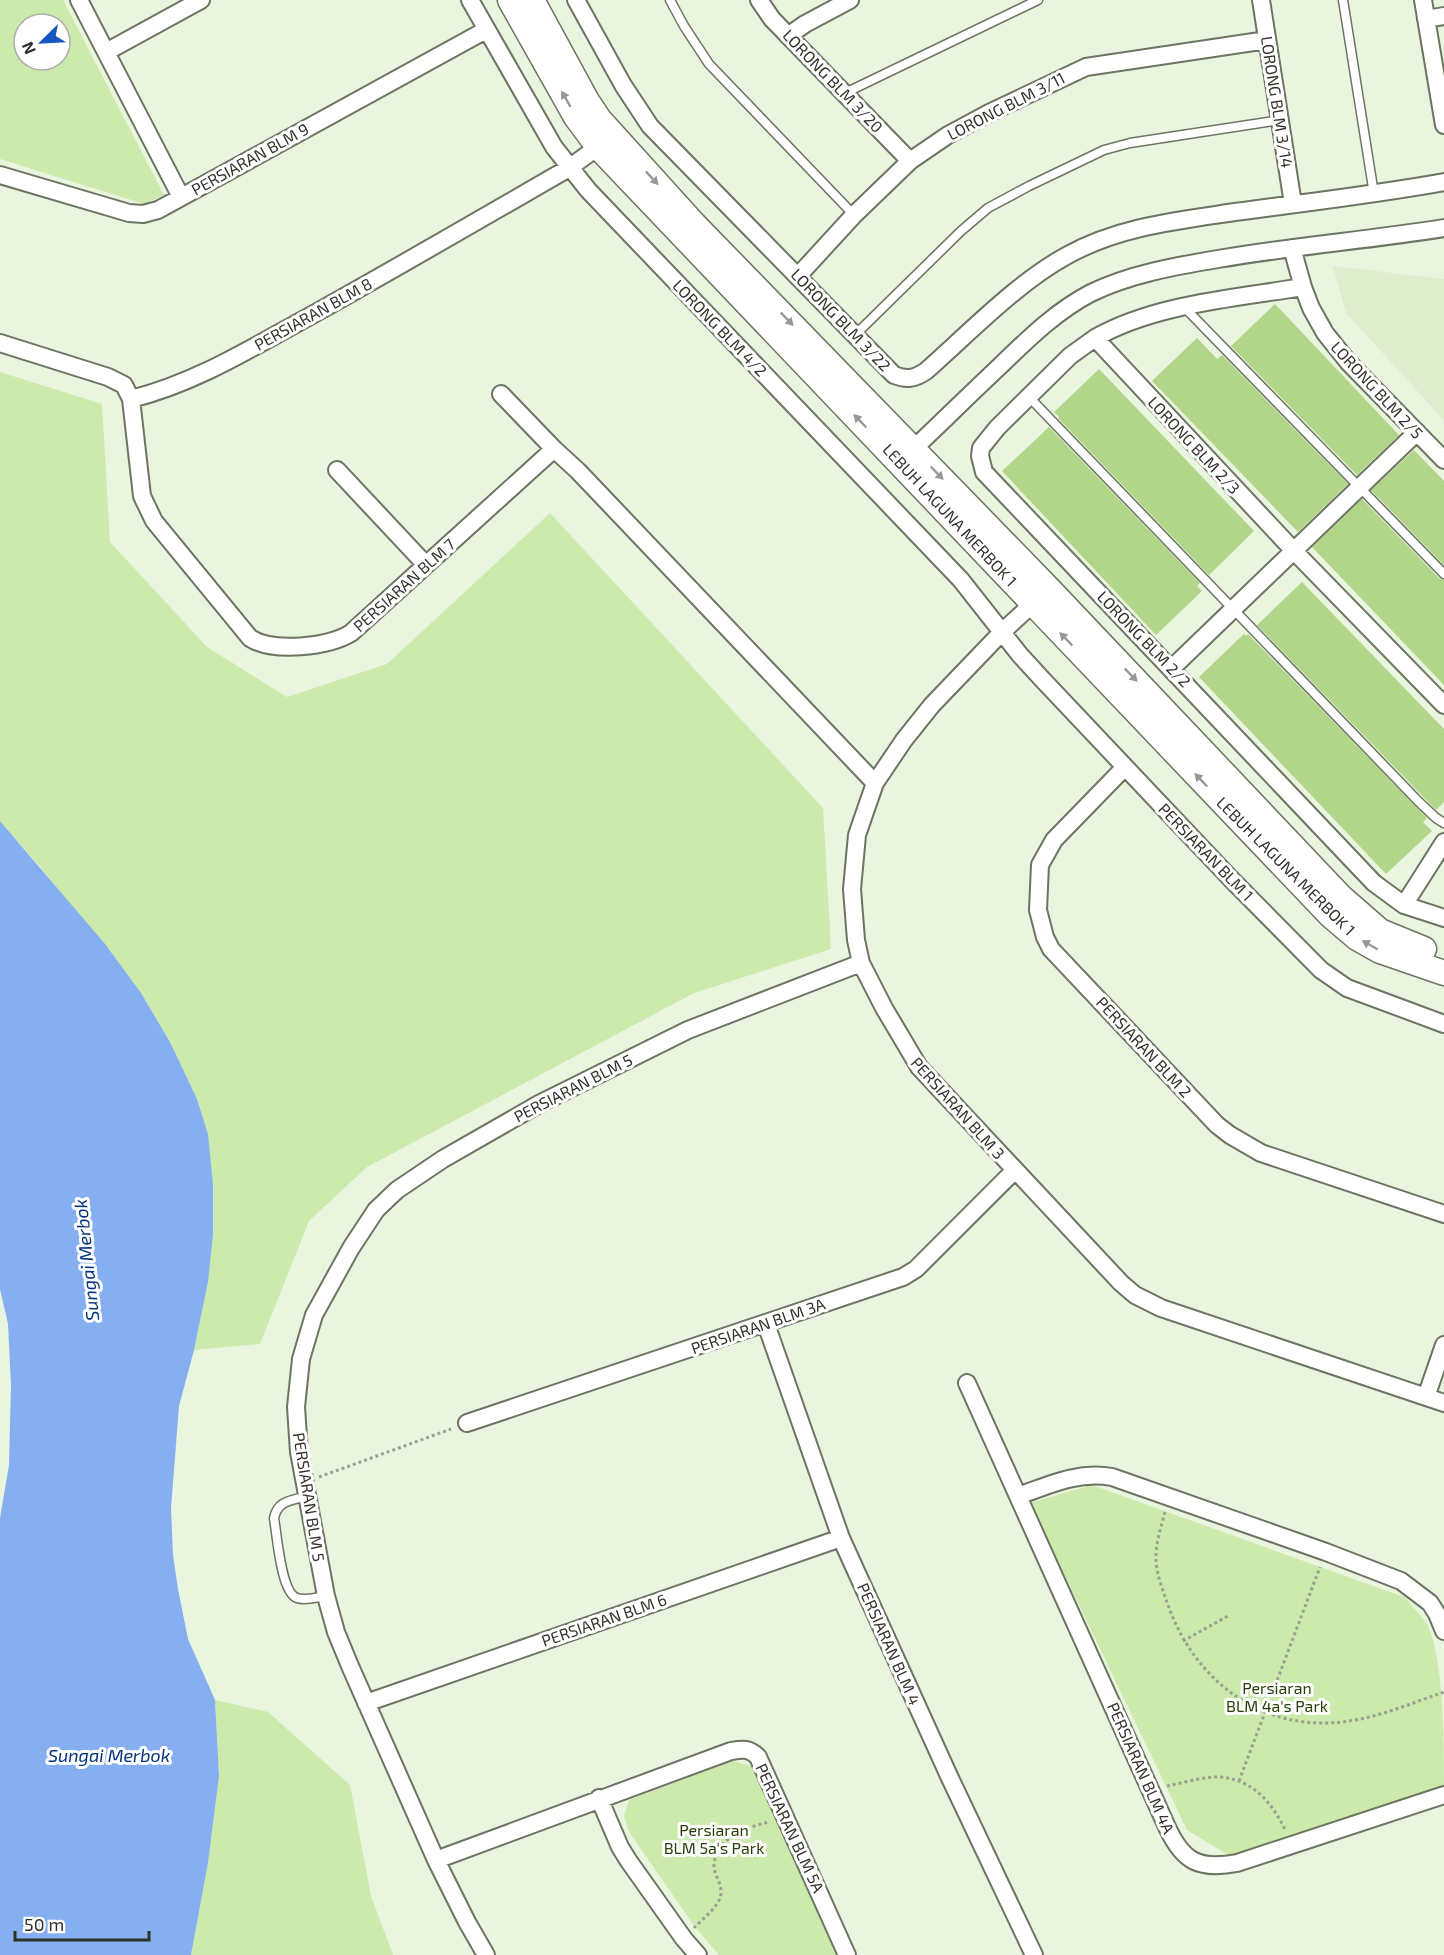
<svg xmlns="http://www.w3.org/2000/svg" width="1444" height="1955" font-family="'Exo 2',sans-serif">
  <style>
    .built { fill: #deedce }
    .green { fill: #cbeaab; fill-rule: evenodd }
    .water { fill: #86aff2 }
    .building { fill: #b1d589 }
    .lines { fill: none; stroke-linecap: round; stroke-linejoin: round }
    .lane-casing { stroke: #6b7561; stroke-width: 11 }
    .street-casing { stroke: #6b7561; stroke-width: 20 }
    .secondary-casing { stroke: #6b7561; stroke-width: 27 }
    .path { stroke: #99a291; stroke-width: 3; stroke-dasharray: 3 3; stroke-linecap: butt }
    .lane { stroke: #fff; stroke-width: 8 }
    .street { stroke: #fff; stroke-width: 16 }
    .secondary { stroke: #fff; stroke-width: 24 }
    .oneway { fill: #969994 }
    .labels { text-anchor: middle; stroke-width: 6; stroke-linejoin: round; paint-order: stroke }
    .street-label { font-size: 16px; fill: #2e332a; stroke: #fff }
    .park-label { font-size: 16px; fill: #293f07; stroke: #fff }
    .water-label { font-size: 18px; font-style: italic; fill: #03327e; stroke: #fff }
  </style>
  <rect width="100%" height="100%" fill="#e9f5de"/>
  <path class="built" d="M1333 266 1444 279V420L1346 313Z"/>
  <path class="green" d="M0 0H63L164 195 144 204 0 159ZM24 24H60V60H24Z
    M0 372 102 404 110 542 207 647 287 697 387 664 550 513 823 808 831 949 694 993 367 1167 309 1221 260 1344 194 1350 208 1282 212 1185 208 1134 197 1099 170 1042 141 993 43 870 0 821Z
    M1092 1485 1404 1597C1412 1606 1421 1615 1428 1626 1444 1661 1444 1744 1444 1787L1230 1856 1187 1830 1030 1503Z
    M215 1700 268 1712 350 1785 371 1896 393 1955H191L208 1863 219 1776Z
    M733 1761 754 1767 836 1955H719L695 1927 629 1832 624 1816 629 1800Z"/>
  <path class="water" d="M0 821 105 944 141 993 170 1042 197 1099 208 1134 213 1185V1234L208 1282 194 1350 179 1406 171 1508 173 1555 178 1589 188 1639 215 1700 219 1776 208 1863 191 1955H0V1518L9 1465 11 1385 8 1324 0 1289Z"/>
  <path class="building" d="M1275 304 1399 435 1357 475 1231 346Z
    M1197 338 1217 359 1222 355 1348 484 1298 532 1152 381Z
    M1099 369 1254 531 1209 575 1058 418 1059 417 1054 412Z
    M1049 427 1200 583 1197 586 1202 591 1156 635 1002 471Z
    M1414 450 1444 481V565L1371 490Z
    M1362 499 1439 578 1444 580V685L1312 547Z
    M1302 582 1444 729V802L1436 810 1257 625Z
    M1244 634 1246 636 1248 634 1427 818 1423 822 1432 831 1386 874 1199 677Z"/>
  <g class="lines">
    <g class="lane-casing">
      <path id="lane" d="M670 0 684 26 709 64 854 215
        M1343 0 1374 194
        M845 93 1038 0
        M1184 307 1444 574
        M855 335 961 231 988 208 1029 186 1104 150 1130 143 1280 120
        M1028 396 1419 802 1436 818 1444 823
        M307 1496C291 1501 278 1500 274 1518 277 1535 281 1593 297 1598 306 1601 317 1597 326 1596"/>
    </g>
    <g class="street-casing">
      <path id="street" d="M79 0 181 197
        M470 0 554 147 588 190 961 580 1020 655 1042 679 1231 879 1321 970 1347 988 1444 1024
        M576 0 623 85 650 126 894 375C907 380 914 379 926 371 969 333 1017 283 1066 256 1116 228 1173 221 1228 213 1300 203 1372 195 1444 182
        M759 0 772 19 910 161
        M1261 0 1293 204
        M1423 0 1444 125
        M1426 19 1444 16
        M788 36 805 24 850 0
        M106 52 201 0
        M0 175 129 213 143 214 158 210 486 30
        M1292 248 1303 287 1311 308 1325 333 1349 363 1444 460
        M798 276 854 215 910 161 948 135 989 113 1086 67 1267 40
        M1303 287C1236 298 1154 304 1095 338L1294 551 1444 705
        M1095 338 1070 356 997 428 981 448 980 456 984 472 1374 883 1404 905 1444 918
        M0 343 108 377 124 385 131 399 142 496 154 521 250 638C273 653 328 647 351 633L554 449 578 471 875 783
        M501 394 554 449
        M131 399C196 383 253 347 312 315 398 267 484 217 569 168L606 141
        M907 455C938 426 968 396 999 367 1027 340 1056 311 1091 293 1130 274 1176 266 1218 259 1293 246 1369 240 1444 228
        M337 470 426 565
        M1039 598 1002 632 932 705 904 740 875 783 857 835 852 889 856 940 861 963 884 1008 919 1067 1121 1283 1135 1295 1161 1308 1444 1403
        M1172 668 1417 432
        M1125 767 1054 840 1040 865 1038 910 1045 937 1051 949 1217 1125 1230 1135 1261 1153 1444 1214
        M1404 905 1444 842
        M766 1324 841 1538 949 1776 1034 1955
        M967 1383 1167 1827C1183 1862 1199 1870 1237 1863L1444 1795
        M1426 1397 1444 1345
        M467 1423 903 1277 916 1269 1014 1171
        M1018 1496C1049 1485 1078 1471 1112 1477L1326 1552 1401 1581 1430 1603 1437 1614 1444 1631
        M366 1703 841 1538
        M599 1798 620 1847 628 1860 684 1939 698 1955
        M436 1860 731 1751C743 1749 749 1748 758 1757L847 1955
        M486 1955 467 1922 436 1860 350 1666 336 1632 326 1596 299 1452 296 1407 301 1359 314 1315 351 1248 376 1210 397 1190 443 1159 539 1104 688 1030 861 963"/>
    </g>
    <g class="secondary-casing">
      <path id="secondary" d="M510 0 576 117 599 148 1330 915 1357 938 1380 951 1444 973
        M532 0 587 101 599 119 694 224 1049 589 1341 897 1380 931 1424 949"/>
    </g>
    <path class="path" d="M319 1477 451 1429
      M1165 1512C1161 1527 1155 1545 1156 1561 1157 1576 1163 1591 1168 1605 1192 1673 1250 1724 1325 1723 1366 1723 1406 1705 1444 1692
      M1183 1641 1228 1616
      M1239 1781 1320 1567
      M1167 1786C1182 1783 1198 1778 1214 1777 1249 1776 1272 1801 1285 1830
      M694 1928C703 1918 722 1905 721 1891 721 1882 713 1873 714 1864 717 1837 747 1827 769 1822"/>
    <use href="#lane" class="lane"/>
    <use href="#street" class="street"/>
    <use href="#secondary" class="secondary"/>
  </g>
  <defs><path id="oneway-solid" d="M-6-.8H1V-3.2L6.5 0L1 3.2V.8H-6Z" transform="scale(1.5)"/></defs>
  <g class="oneway">
    <use href="#oneway-solid" transform="translate(566 99) rotate(-120)"/>
    <use href="#oneway-solid" transform="translate(652 178) rotate(47)"/>
    <use href="#oneway-solid" transform="translate(787 319) rotate(46)"/>
    <use href="#oneway-solid" transform="translate(860 421) rotate(-134)"/>
    <use href="#oneway-solid" transform="translate(937 473) rotate(46)"/>
    <use href="#oneway-solid" transform="translate(1066 639) rotate(-134)"/>
    <use href="#oneway-solid" transform="translate(1131 675) rotate(46)"/>
    <use href="#oneway-solid" transform="translate(1201 780) rotate(-134)"/>
    <use href="#oneway-solid" transform="translate(1370 945) rotate(-150)"/>
  </g>
  <g class="labels">
    <g class="street-label">
      <text transform="translate(833 81) rotate(46)" y="6">LORONG BLM 3/20</text>
      <text transform="translate(1277 102) rotate(81)" y="6">LORONG BLM 3/14</text>
      <text transform="translate(1006 106) rotate(-27)" y="6">LORONG BLM 3/11</text>
      <text transform="translate(250 159) rotate(-29)" y="6">PERSIARAN BLM 9</text>
      <text transform="translate(313 314) rotate(-29)" y="6">PERSIARAN BLM 8</text>
      <text transform="translate(841 320) rotate(46)" y="6">LORONG BLM 3/22</text>
      <text transform="translate(720 328) rotate(46)" y="6">LORONG BLM 4/2</text>
      <text transform="translate(1377 390) rotate(47)" y="6">LORONG BLM 2/5</text>
      <text transform="translate(1194 445) rotate(47)" y="6">LORONG BLM 2/3</text>
      <text transform="translate(950 515) rotate(47)" y="6">LEBUH LAGUNA MERBOK 1</text>
      <text transform="translate(404 585) rotate(-42)" y="6">PERSIARAN BLM 7</text>
      <text transform="translate(1144 639) rotate(46)" y="6">LORONG BLM 2/2</text>
      <text transform="translate(1206 852) rotate(46)" y="6">PERSIARAN BLM 1</text>
      <text transform="translate(1286 866) rotate(45)" y="6">LEBUH LAGUNA MERBOK 1</text>
      <text transform="translate(1144 1047) rotate(47)" y="6">PERSIARAN BLM 2</text>
      <text transform="translate(573 1088) rotate(-27)" y="6">PERSIARAN BLM 5</text>
      <text transform="translate(958 1108) rotate(48)" y="6">PERSIARAN BLM 3</text>
      <text transform="translate(758 1326) rotate(-19)" y="6">PERSIARAN BLM 3A</text>
      <text transform="translate(309 1497) rotate(81)" y="6">PERSIARAN BLM 5</text>
      <text transform="translate(604 1620) rotate(-19)" y="6">PERSIARAN BLM 6</text>
      <text transform="translate(889 1644) rotate(66)" y="6">PERSIARAN BLM 4</text>
      <text transform="translate(1141 1768) rotate(66)" y="6">PERSIARAN BLM 4A</text>
      <text transform="translate(790 1828) rotate(65)" y="6">PERSIARAN BLM 5A</text>
    </g>
    <g class="park-label">
      <text x="1277" y="1694">Persiaran<tspan x="1277" dy="18">BLM 4a's Park</tspan></text>
      <text x="714" y="1836">Persiaran<tspan x="714" dy="18">BLM 5a's Park</tspan></text>
    </g>
    <g class="water-label">
      <text transform="translate(87 1260) rotate(-96)" y="6">Sungai Merbok</text>
      <text x="109" y="1762">Sungai Merbok</text>
    </g>
  </g>
  <g transform="translate(42 42) rotate(246)"><circle r="28" fill="#ffffff" stroke="#abadaa" stroke-width="1.5"/>
  <path d="M0-4.5L10 22L0 15L-10 22Z" fill="#1556c1"/>
  <text y="-9" font-size="16" font-weight="bold" text-anchor="middle" fill="#2e332a">N</text>
  </g>
  <path d="M15 1931v9h134v-9" fill="none" stroke="#2e332a" stroke-width="3"/>
  <text x="24" y="1931" font-size="18" fill="#2e332a" stroke="#ffffff" stroke-width="4.5" paint-order="stroke">50 m</text>
</svg>
